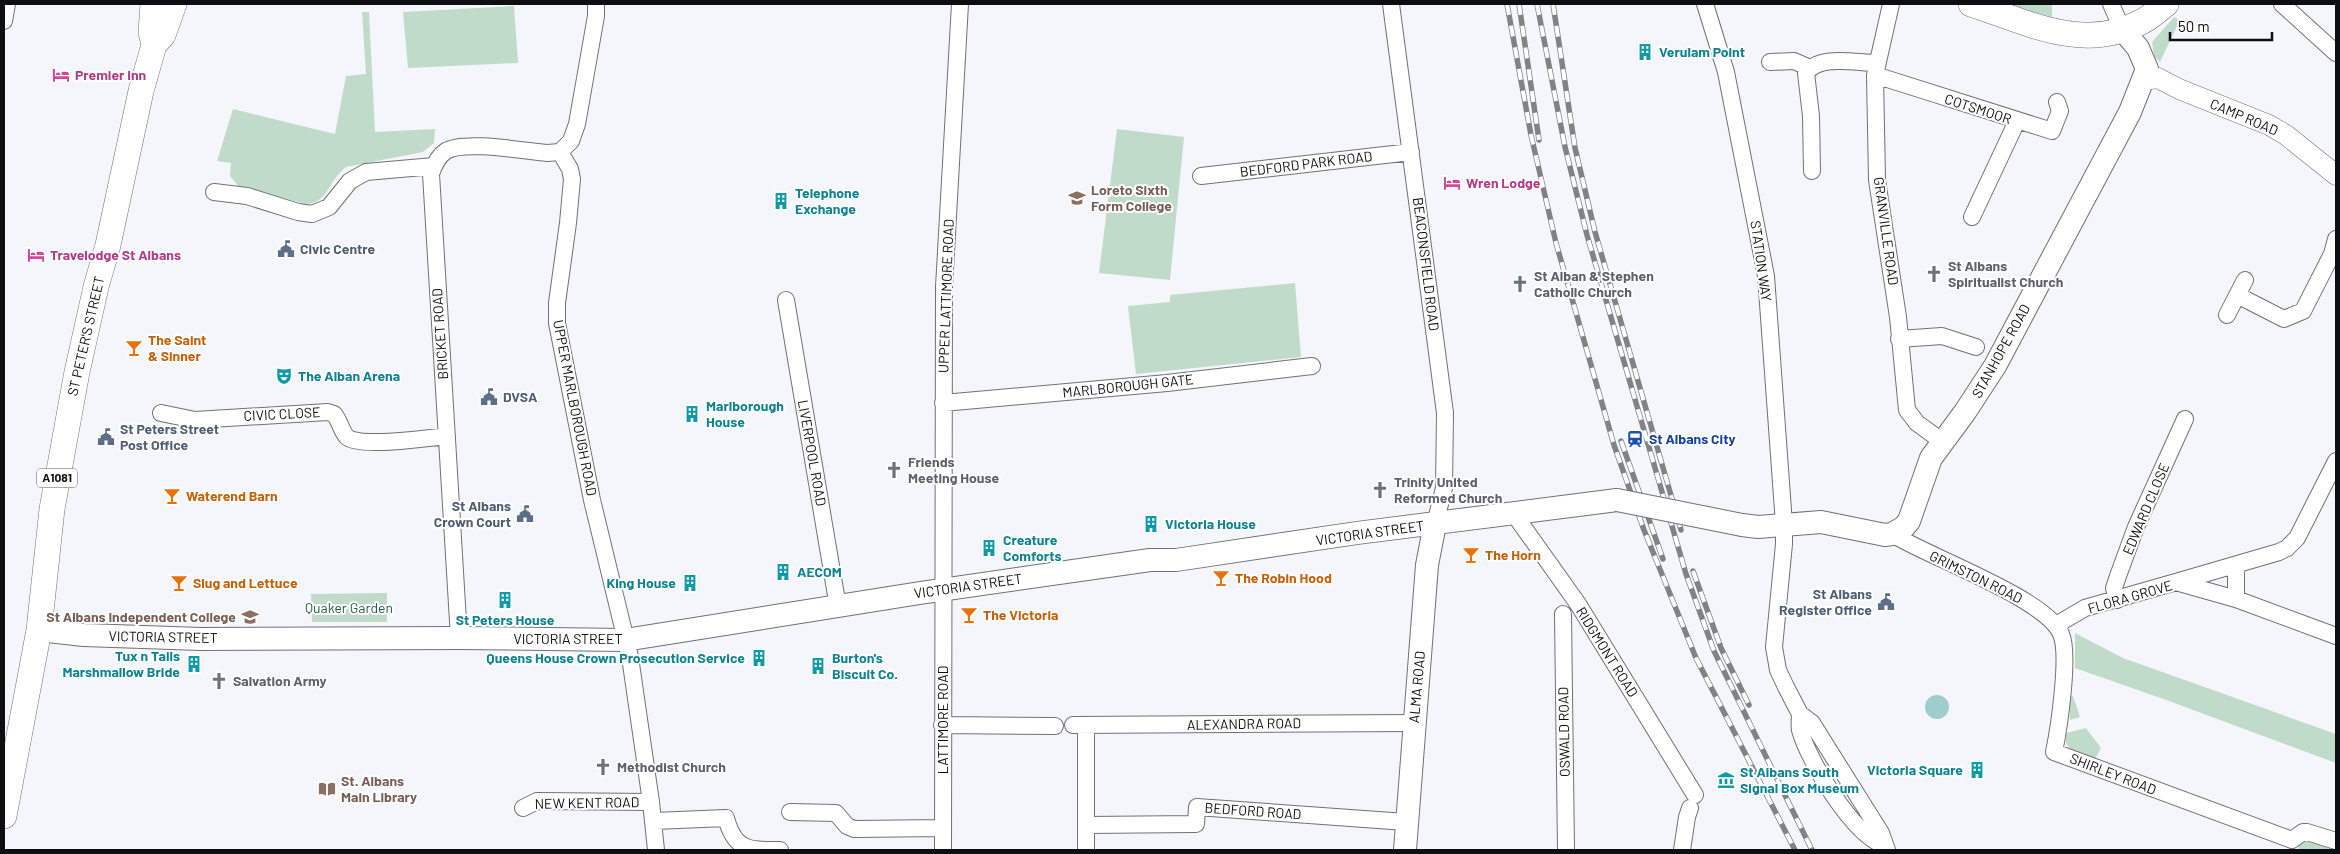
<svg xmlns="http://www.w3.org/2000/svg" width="2340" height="854" font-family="Barlow,sans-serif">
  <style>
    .green { fill: #c1dbca }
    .water { fill: #9dcdcd }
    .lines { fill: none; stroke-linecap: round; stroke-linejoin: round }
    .minor-casing { stroke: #6f7176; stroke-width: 18 }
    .tertiary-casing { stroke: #6f7176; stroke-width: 21 }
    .secondary-casing { stroke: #6f7176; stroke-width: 24 }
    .primary-casing { stroke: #6f7176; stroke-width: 26 }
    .minor { stroke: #fff; stroke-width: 16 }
    .tertiary { stroke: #fff; stroke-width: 20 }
    .secondary { stroke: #fff; stroke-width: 22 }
    .primary { stroke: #fff; stroke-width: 25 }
    .rail-casing { stroke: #808286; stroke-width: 5.5 }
    .rail { stroke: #fff; stroke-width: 4; stroke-dasharray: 11; stroke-linecap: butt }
    .secondary-bridge-casing { stroke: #6f7176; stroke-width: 24; stroke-linecap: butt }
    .secondary-bridge { stroke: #fff; stroke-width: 22 }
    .labels { text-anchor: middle; stroke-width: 4; stroke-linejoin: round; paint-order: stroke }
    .shield { fill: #fff; stroke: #565658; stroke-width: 1 }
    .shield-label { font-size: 12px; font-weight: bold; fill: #0d0e10 }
    .culture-label { font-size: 14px; font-weight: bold; fill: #0d838f; stroke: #fff; text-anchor: start }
    .hotel-label { font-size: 14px; font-weight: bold; fill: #b23c85; stroke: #fff; text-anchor: start }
    .street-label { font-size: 14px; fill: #0d0e10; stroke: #fff }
    .education-label { font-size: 14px; font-weight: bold; fill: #785e54; stroke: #fff; text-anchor: start }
    .service-label { font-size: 14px; font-weight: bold; fill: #4e5e75; stroke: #fff; text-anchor: start }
    .worship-label { font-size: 14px; font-weight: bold; fill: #5b616d; stroke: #fff; text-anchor: start }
    .food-label { font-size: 14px; font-weight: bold; fill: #c56008; stroke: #fff; text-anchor: start }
    .transit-label { font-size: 14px; font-weight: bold; fill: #164399; stroke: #fff; text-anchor: start }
    .park-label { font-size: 14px; fill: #255f40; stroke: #fff }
  </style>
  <rect width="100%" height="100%" fill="#f4f6fc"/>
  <path class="green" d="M2002 4H2052V17Z
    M514 6 518 63 408 68 403 12Z
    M362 12H369L375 132 435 129 434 143 423 152 346 167C329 180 327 204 306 204L239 187 230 176 231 163 217 161 233 109 335 134 346 76 366 74Z
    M2174 17 2180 20 2160 62 2154 56 2152 42Z
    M1117 129 1184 137 1170 280 1099 273Z
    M1295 283 1301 357 1136 374 1128 306 1170 302V295Z
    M387 593V622H312L311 594Z
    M2075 633 2123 658 2336 734V763L2169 701 2075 668Z
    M2071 696H2073L2080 717 2070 720 2069 698Z
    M2086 728 2101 748 2095 759 2073 751 2066 744V733Z
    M2302 838 2336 846V850H2299L2298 845Z"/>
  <path class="water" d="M1925 707a12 12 0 1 1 24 0a12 12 0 1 1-24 0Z"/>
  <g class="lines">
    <g class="minor-casing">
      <path id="minor" d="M1391 4 1445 413 1444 488 1435 524
        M1705 4 1726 72 1766 276 1784 524V544L1774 647 1778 670 1786 687 1800 714 1812 723 1881 833 1887 850
        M1891 4 1875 75 1877 180 1898 317 1907 410 1917 423 1943 442
        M2111 4 2122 29
        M2282 4 2336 53
        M4 21 7 4
        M1770 62 1794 61 1810 68
        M1875 75 2052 131 2060 111 2057 102
        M560 152 570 169 572 179 568 223 557 303V323L592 500 630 657 651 802 656 850
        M560 152 571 141 577 124 596 16V4
        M1812 171 1811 116 1806 73C1820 54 1856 63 1876 63
        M1201 176 1411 152
        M214 192 247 196 298 212 312 214 329 207 350 181 366 172 434 166
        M1972 217 2017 121
        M2237 295 2284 319 2303 311 2332 254 2336 239
        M786 300 838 607
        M2227 315 2245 280
        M1899 339 1942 336 1976 347
        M943 403 1167 383 1312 366
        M161 413 195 420 328 412 334 414C340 421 341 431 347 437 357 448 430 438 447 436
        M1514 514 1578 604 1695 795
        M1892 534C1929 557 2047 599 2061 634 2070 654 2059 728 2054 752L2292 840
        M2236 565V599
        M2176 582 2279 552 2287 548 2297 538 2336 461
        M2117 600 2114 588 2118 576 2136 527 2185 419
        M1563 614 1566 850
        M2056 625 2085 608 2176 582 2236 599 2336 636
        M459 638 431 174C434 165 438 156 446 151 464 140 524 151 547 153L560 152
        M1800 714C1800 719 1799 725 1800 730 1809 762 1852 833 1883 845
        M942 725 1055 726
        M1073 725 1414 723
        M523 808 537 801 651 802
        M790 812 836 813 847 826 854 829 943 828
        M654 821 726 818C735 851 749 850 780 850
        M1086 825 1196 824 1197 807 1406 822
        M2292 840 2303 832H2307L2336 841
        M943 850 944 287 960 4
        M1086 850V725
        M1682 850 1687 817 1690 808"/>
    </g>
    <g class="tertiary-casing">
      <path id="tertiary" d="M2143 80 2158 78 2179 89 2269 125 2286 135 2336 175"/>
    </g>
    <g class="secondary-casing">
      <path id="secondary" d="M1742 525 1758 527 1821 522 1885 535 1892 534 1904 527 1909 521 1931 458 1965 412 1995 366 2130 112 2147 69 2138 48 2122 29
        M39 630 84 635 201 639 459 638 625 640 920 593 1150 560H1176L1357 533 1617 500
        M1405 850 1427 565 1435 524"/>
    </g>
    <g class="primary-casing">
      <path id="primary" d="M153 4 151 32 154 45
        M1971 4C2027 22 2083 53 2141 22 2150 18 2158 10 2166 4
        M4 816 39 630 52 509 77 372 96 287 108 245 141 91 154 45 163 35 174 4"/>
    </g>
    <use href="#minor" class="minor"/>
    <use href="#tertiary" class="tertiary"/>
    <use href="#secondary" class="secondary"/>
    <use href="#primary" class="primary"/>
    <g class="rail-casing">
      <path id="rail" d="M1507 4 1531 135 1556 243 1614 445 1644 530 1696 658 1795 850
        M1519 4 1539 140
        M1537 4 1565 147 1587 235 1686 574 1714 651 1812 850
        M1553 4 1575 148 1595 232 1681 530
        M1621 441 1663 559
        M1693 571 1721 648 1749 705"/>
    </g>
    <use href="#rail" class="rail"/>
    <g class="secondary-bridge-casing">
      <path id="secondary-bridge" d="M1617 500 1742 525"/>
    </g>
    <use href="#secondary-bridge" class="secondary-bridge"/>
  </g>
  <defs>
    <g id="building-bare" transform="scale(1.35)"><path d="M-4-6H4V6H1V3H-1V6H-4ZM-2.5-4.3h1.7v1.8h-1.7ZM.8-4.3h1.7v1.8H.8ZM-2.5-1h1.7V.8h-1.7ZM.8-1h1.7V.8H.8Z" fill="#0f9aa8" stroke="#fff" stroke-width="2.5" paint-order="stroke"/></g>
    <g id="hotel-bare" transform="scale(1.35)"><path d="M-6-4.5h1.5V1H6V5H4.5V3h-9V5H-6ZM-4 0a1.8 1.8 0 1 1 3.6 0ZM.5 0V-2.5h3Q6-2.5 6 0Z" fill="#d1479c" stroke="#fff" stroke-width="2.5" paint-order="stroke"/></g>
    <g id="school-bare" transform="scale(1.35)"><path d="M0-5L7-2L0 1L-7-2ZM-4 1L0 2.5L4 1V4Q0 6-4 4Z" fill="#8d6e63" stroke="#fff" stroke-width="2.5" paint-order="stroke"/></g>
    <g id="civic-bare" transform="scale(1.35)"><path d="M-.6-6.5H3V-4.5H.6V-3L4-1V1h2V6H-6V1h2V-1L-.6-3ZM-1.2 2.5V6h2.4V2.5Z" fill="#5c6f8a" stroke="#fff" stroke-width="2.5" paint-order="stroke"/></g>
    <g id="church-bare" transform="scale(1.35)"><path d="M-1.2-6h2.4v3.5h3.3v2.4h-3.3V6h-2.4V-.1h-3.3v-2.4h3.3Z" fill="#6b7280" stroke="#fff" stroke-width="2.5" paint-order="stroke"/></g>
    <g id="bar-bare" transform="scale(1.35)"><path d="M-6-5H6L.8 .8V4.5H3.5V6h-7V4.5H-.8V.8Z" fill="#e8710a" stroke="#fff" stroke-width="2.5" paint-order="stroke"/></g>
    <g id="theatre-bare" transform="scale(1.35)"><path d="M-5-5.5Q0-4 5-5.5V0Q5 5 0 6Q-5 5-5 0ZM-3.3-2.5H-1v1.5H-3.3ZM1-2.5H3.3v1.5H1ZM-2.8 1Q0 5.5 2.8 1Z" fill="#0f9aa8" stroke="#fff" stroke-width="2.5" paint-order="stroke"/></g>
    <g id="station-bare" transform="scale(1.35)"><path d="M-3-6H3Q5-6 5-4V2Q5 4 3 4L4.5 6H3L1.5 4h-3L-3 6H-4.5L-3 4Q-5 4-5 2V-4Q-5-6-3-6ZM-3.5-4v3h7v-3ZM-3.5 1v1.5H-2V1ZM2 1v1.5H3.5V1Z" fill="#1a4fb4" stroke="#fff" stroke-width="2.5" paint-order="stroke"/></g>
    <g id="museum-bare" transform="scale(1.35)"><path d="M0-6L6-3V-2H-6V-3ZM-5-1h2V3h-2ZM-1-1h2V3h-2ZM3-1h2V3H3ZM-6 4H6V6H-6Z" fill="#0f9aa8" stroke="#fff" stroke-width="2.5" paint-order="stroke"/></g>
    <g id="library-bare" transform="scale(1.35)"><path d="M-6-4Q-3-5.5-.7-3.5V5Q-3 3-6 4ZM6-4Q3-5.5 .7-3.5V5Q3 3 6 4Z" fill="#8d6e63" stroke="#fff" stroke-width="2.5" paint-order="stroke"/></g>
  </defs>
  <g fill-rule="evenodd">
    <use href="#building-bare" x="1645" y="52"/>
    <use href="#hotel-bare" x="61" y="75"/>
    <use href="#hotel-bare" x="1452" y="183"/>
    <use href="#school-bare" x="1077" y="198"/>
    <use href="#building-bare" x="781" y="201"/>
    <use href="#civic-bare" x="286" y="249"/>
    <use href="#hotel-bare" x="36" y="255"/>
    <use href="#church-bare" x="1934" y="274"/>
    <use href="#church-bare" x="1520" y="284"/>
    <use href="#bar-bare" x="134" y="348"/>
    <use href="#theatre-bare" x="284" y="376"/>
    <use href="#civic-bare" x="489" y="397"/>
    <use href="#building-bare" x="692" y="414"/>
    <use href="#civic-bare" x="106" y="437"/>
    <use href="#station-bare" x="1635" y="439"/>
    <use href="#church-bare" x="894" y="470"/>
    <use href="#church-bare" x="1380" y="490"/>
    <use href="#bar-bare" x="172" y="496"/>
    <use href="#civic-bare" x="525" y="514"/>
    <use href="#building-bare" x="1151" y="524"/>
    <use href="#building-bare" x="989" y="548"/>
    <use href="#bar-bare" x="1471" y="555"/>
    <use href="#building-bare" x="783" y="572"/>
    <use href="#bar-bare" x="1221" y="578"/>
    <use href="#bar-bare" x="179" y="583"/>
    <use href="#building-bare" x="690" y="583"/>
    <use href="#building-bare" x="505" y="600"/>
    <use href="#civic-bare" x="1886" y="602"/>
    <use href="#bar-bare" x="969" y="615"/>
    <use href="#school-bare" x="250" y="617"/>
    <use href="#building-bare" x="759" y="658"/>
    <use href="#building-bare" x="194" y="664"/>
    <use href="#building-bare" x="818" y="666"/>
    <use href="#church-bare" x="219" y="681"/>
    <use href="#church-bare" x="603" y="767"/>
    <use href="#building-bare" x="1977" y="770"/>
    <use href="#museum-bare" x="1726" y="780"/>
    <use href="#library-bare" x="327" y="789"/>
  </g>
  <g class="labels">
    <rect class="shield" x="37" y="468.5" width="40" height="19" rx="4"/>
    <g class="shield-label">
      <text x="57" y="482">A1081</text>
    </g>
    <g class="culture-label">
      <text x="1659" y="57">Verulam Point</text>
      <text x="795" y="198">Telephone<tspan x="795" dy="16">Exchange</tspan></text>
      <text x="298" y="381">The Alban Arena</text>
      <text x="706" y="411">Marlborough<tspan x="706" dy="16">House</tspan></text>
      <text x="1165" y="529">Victoria House</text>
      <text x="1003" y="545">Creature<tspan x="1003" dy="16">Comforts</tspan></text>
      <text x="797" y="577">AECOM</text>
      <text x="676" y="588" text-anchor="end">King House</text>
      <text x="505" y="625" text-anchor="middle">St Peters House</text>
      <text x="180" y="661" text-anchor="end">Tux n Tails<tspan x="180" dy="16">Marshmallow Bride</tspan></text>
      <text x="745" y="663" text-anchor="end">Queens House Crown Prosecution Service</text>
      <text x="832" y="663">Burton's<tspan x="832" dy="16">Biscuit Co.</tspan></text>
      <text x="1963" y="775" text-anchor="end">Victoria Square</text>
      <text x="1740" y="777">St Albans South<tspan x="1740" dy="16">Signal Box Museum</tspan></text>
    </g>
    <g class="hotel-label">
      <text x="75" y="80">Premier Inn</text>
      <text x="1466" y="188">Wren Lodge</text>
      <text x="50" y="260">Travelodge St Albans</text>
    </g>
    <g class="street-label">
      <text transform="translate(1978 109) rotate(18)" y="5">COTSMOOR</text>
      <text transform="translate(2244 117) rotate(23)" y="5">CAMP ROAD</text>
      <text transform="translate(1306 164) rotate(-7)" y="5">BEDFORD PARK ROAD</text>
      <text transform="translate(1886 231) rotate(82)" y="5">GRANVILLE ROAD</text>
      <text transform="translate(1761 261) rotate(82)" y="5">STATION WAY</text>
      <text transform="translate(1426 264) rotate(83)" y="5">BEACONSFIELD ROAD</text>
      <text transform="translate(946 296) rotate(-88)" y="5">UPPER LATTIMORE ROAD</text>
      <text transform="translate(440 334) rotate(-94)" y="5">BRICKET ROAD</text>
      <text transform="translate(86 336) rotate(-77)" y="5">ST PETER'S STREET</text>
      <text transform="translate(2001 351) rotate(-61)" y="5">STANHOPE ROAD</text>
      <text transform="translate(1128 386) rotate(-6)" y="5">MARLBOROUGH GATE</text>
      <text transform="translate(575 408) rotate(79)" y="5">UPPER MARLBOROUGH ROAD</text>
      <text transform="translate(282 414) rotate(-3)" y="5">CIVIC CLOSE</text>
      <text transform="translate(812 453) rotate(80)" y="5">LIVERPOOL ROAD</text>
      <text transform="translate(2146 509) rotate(-67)" y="5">EDWARD CLOSE</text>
      <text transform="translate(1370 533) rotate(-8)" y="5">VICTORIA STREET</text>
      <text transform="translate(1976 577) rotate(26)" y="5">GRIMSTON ROAD</text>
      <text transform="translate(968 586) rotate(-8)" y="5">VICTORIA STREET</text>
      <text transform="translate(2130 597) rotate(-16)" y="5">FLORA GROVE</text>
      <text transform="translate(163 637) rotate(1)" y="5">VICTORIA STREET</text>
      <text x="568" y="644">VICTORIA STREET</text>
      <text transform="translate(1607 652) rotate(58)" y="5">RIDGMONT ROAD</text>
      <text transform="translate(1417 687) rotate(-85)" y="5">ALMA ROAD</text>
      <text transform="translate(943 720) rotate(-90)" y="5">LATTIMORE ROAD</text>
      <text transform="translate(1244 724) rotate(-1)" y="5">ALEXANDRA ROAD</text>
      <text transform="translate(1564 732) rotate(-91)" y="5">OSWALD ROAD</text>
      <text transform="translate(2113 774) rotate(21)" y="5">SHIRLEY ROAD</text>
      <text transform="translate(587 803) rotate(-1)" y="5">NEW KENT ROAD</text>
      <text transform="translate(1253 811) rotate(4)" y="5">BEDFORD ROAD</text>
    </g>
    <g class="education-label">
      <text x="1091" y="195">Loreto Sixth<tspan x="1091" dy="16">Form College</tspan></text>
      <text x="236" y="622" text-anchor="end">St Albans Independent College</text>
      <text x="341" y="786">St. Albans<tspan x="341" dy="16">Main Library</tspan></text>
    </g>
    <g class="service-label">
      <text x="300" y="254">Civic Centre</text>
      <text x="503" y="402">DVSA</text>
      <text x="120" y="434">St Peters Street<tspan x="120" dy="16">Post Office</tspan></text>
      <text x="511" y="511" text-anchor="end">St Albans<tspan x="511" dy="16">Crown Court</tspan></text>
      <text x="1872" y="599" text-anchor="end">St Albans<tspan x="1872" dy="16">Register Office</tspan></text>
    </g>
    <g class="worship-label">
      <text x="1948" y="271">St Albans<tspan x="1948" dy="16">Spiritualist Church</tspan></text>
      <text x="1534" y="281">St Alban &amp; Stephen<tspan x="1534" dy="16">Catholic Church</tspan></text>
      <text x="908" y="467">Friends<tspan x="908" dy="16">Meeting House</tspan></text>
      <text x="1394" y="487">Trinity United<tspan x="1394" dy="16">Reformed Church</tspan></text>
      <text x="233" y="686">Salvation Army</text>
      <text x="617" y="772">Methodist Church</text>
    </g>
    <g class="food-label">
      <text x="148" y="345">The Saint<tspan x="148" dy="16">&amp; Sinner</tspan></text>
      <text x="186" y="501">Waterend Barn</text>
      <text x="1485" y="560">The Horn</text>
      <text x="1235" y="583">The Robin Hood</text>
      <text x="193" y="588">Slug and Lettuce</text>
      <text x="983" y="620">The Victoria</text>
    </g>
    <g class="transit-label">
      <text x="1649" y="444">St Albans City</text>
    </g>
    <g class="park-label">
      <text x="349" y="613">Quaker Garden</text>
    </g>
  </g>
  <rect width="2340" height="854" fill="none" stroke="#0d0e10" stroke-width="10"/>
  <path d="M2170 32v8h102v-8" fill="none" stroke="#0d0e10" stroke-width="2.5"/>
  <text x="2178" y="32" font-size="15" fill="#0d0e10" stroke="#ffffff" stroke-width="4" paint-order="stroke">50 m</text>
</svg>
